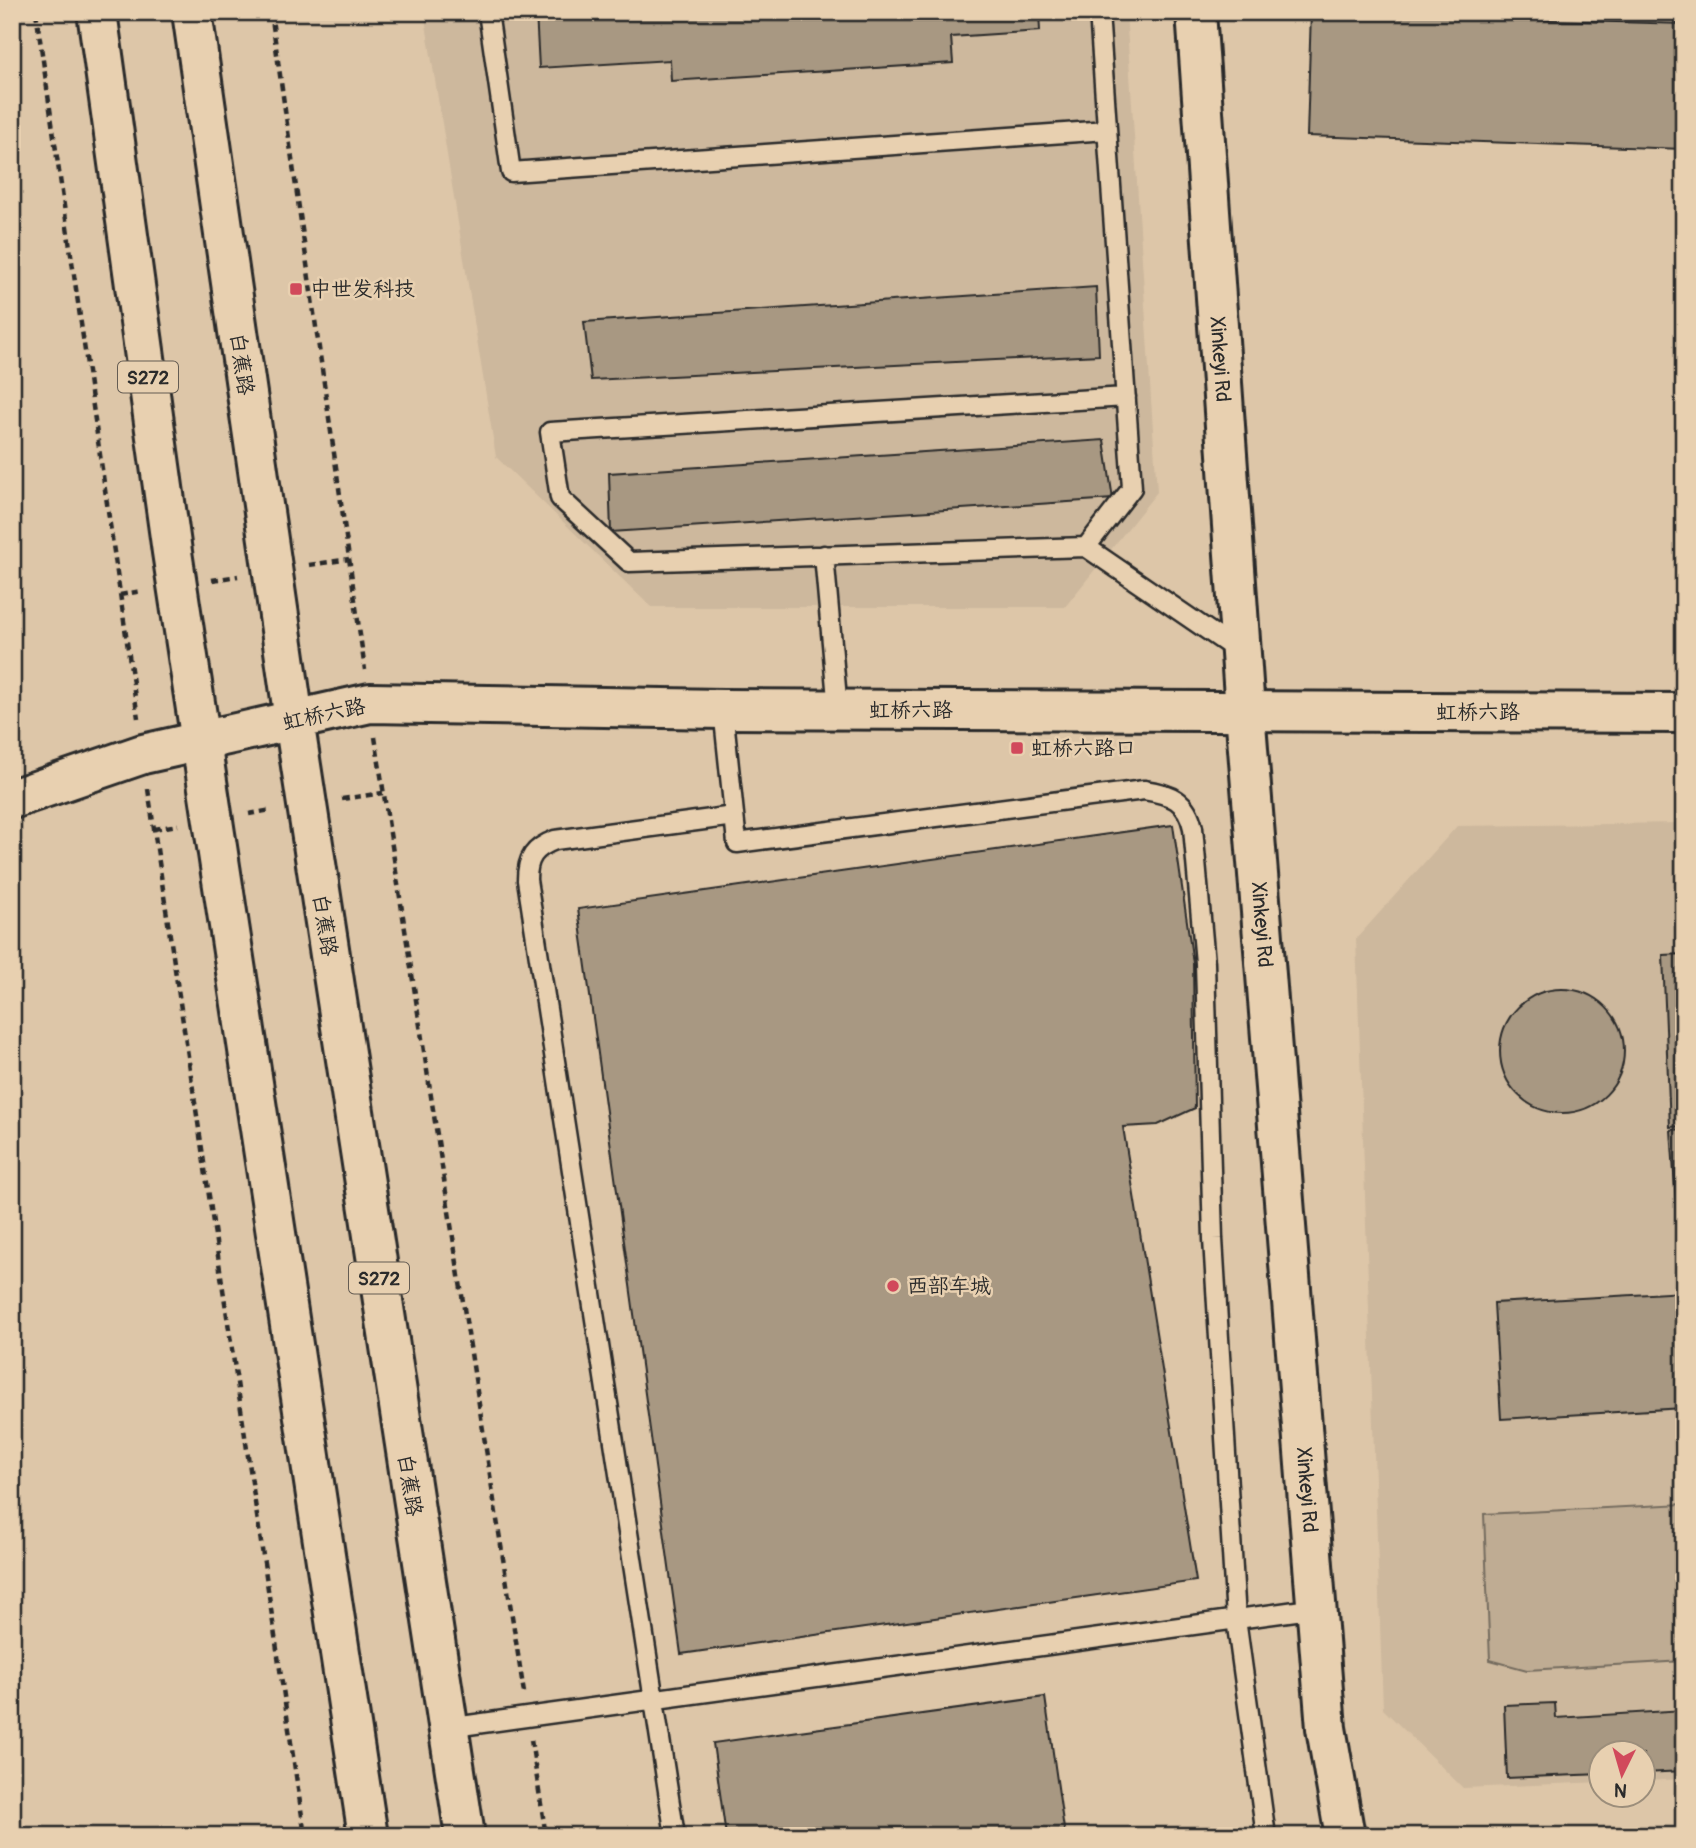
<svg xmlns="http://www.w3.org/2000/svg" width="1696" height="1848" font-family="Pangolin,'LXGW WenKai TC',sans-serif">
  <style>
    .built { fill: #cdb89d }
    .green { fill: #bfac93; stroke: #756c5f; stroke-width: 2 }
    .building { fill: #a89882; stroke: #2b2b2b; stroke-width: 2 }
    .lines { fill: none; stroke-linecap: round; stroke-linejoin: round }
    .lane-casing { stroke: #2b2b2b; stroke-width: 23 }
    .secondary-casing { stroke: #2b2b2b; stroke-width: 44 }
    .primary-casing { stroke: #2b2b2b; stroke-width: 44 }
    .path { stroke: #2b2b2b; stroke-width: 4.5; stroke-dasharray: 7 5; stroke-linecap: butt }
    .lane { stroke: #e8d0b0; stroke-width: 18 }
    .secondary { stroke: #e8d0b0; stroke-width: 38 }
    .primary { stroke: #e8d0b0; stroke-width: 38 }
    .poi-dot { fill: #d1495b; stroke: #e8d0b0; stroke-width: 2.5 }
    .labels { text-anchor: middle; stroke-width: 5; stroke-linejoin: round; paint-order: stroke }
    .shield { fill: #e8d0b0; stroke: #645c53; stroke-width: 2 }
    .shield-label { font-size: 19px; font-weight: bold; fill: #2b2b2b }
    .poi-label { font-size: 21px; fill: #2b2b2b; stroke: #e8d0b0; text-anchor: start }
    .street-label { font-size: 21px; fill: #2b2b2b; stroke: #e8d0b0 }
  </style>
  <rect width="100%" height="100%" fill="#ddc6a8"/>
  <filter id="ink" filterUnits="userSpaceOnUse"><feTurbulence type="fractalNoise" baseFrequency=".0143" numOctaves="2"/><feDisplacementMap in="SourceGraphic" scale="14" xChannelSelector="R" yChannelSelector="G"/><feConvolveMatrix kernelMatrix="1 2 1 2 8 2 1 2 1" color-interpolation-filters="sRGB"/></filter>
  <g filter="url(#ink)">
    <path class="built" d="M424 12H1126L1157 492 1065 607H651L496 457Z
      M1684 823V1779L1644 1781V1754H1602L1601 1782 1463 1788 1383 1709 1356 939 1457 826Z"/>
    <path class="green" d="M1684 1504V1661L1527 1670 1490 1660 1484 1514Z"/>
    <path class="building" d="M536 12H1039L1040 31 951 37 953 63 671 81 670 60 539 68Z
      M1311 12H1485L1484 18 1684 24V149L1307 136Z
      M1096 287 1099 355 591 380 584 322Z
      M1104 440 1113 499 611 532 609 473Z
      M1173 825 1193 963 1195 1108 1158 1125 1123 1127 1196 1581 681 1654 578 909Z
      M1684 954V1126L1670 1127 1663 955Z
      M1500 1051a62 62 0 1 1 124 0a62 62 0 1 1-124 0Z
      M1684 1129V1290H1682L1671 1130Z
      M1684 1292V1408L1501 1419 1494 1303Z
      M1045 1697 1065 1836H726L713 1743Z
      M1555 1703 1556 1718 1684 1710V1771L1644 1773V1754H1602V1774L1507 1778 1504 1705Z"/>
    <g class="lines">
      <g class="lane-casing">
        <path id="lane" d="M488 12 511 172 1107 130
          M1126 397 550 432 560 498 629 562 1086 547 1241 653
          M1086 547 1132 488 1099 12
          M824 555 838 710
          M723 709 737 843 1144 790C1171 794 1187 800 1193 828L1205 963 1213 1239 1236 1619 1266 1836
          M447 1728 1317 1608
          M675 1836 527 880C527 858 534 848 555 840L734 816"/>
      </g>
      <g class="secondary-casing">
        <g id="secondary">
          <path id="s1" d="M1196 12 1245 711 1326 1728 1345 1836"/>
          <path d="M12 799 143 754 370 703 723 709 1684 713"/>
        </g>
      </g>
      <g class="primary-casing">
        <path id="primary" d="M97 12 172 552 368 1836
          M192 12 294 720 465 1836"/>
      </g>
      <path class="path" d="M36 12 138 718
        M271 12 365 670
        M309 565 349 559
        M212 580 238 576
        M120 595 141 591
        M375 737 524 1693
        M148 789 305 1836
        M342 799 383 793
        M249 814 271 810
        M154 829 178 825
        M531 1740 546 1836"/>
      <use href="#lane" class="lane"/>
      <use href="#secondary" class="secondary"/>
      <use href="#primary" class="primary"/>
    </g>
  </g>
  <g class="poi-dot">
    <rect x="289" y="282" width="14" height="14" rx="3.5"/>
    <rect x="1010" y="741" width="14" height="14" rx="3.5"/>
    <circle cx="893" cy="1286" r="7"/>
  </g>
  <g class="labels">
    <g class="shield">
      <rect x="118" y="361.5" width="60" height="31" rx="5"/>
      <rect x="349" y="1262.5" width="60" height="31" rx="5"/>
    </g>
    <g class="shield-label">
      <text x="148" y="384">S272</text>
      <text x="379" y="1285">S272</text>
    </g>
    <g class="poi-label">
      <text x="310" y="296">中世发科技</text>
      <text x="1031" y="755">虹桥六路口</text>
      <text x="907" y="1293">西部车城</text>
    </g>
    <g class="street-label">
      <text dy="7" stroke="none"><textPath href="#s1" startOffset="348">Xinkeyi Rd</textPath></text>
      <text transform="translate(242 364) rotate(82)" y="7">白蕉路</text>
      <text x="911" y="717">虹桥六路</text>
      <text x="1478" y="719">虹桥六路</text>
      <text transform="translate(324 714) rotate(-12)" y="7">虹桥六路</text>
      <text transform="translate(325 925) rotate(81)" y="7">白蕉路</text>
      <text dy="7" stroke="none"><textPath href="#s1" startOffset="915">Xinkeyi Rd</textPath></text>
      <text transform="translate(410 1485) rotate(81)" y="7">白蕉路</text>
      <text dy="7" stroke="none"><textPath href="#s1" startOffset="1482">Xinkeyi Rd</textPath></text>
    </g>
  </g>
  <rect width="1696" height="1848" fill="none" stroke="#e8d0b0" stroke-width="42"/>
  <rect x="21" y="21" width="1654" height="1806" fill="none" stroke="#2b2b2b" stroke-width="2.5" filter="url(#ink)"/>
  <g transform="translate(1622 1774) rotate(185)"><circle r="33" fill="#e8d0b0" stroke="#9c8e7b" stroke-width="2"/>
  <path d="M0-5L12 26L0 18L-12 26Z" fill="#d1495b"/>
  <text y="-10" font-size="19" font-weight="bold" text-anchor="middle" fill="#2b2b2b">N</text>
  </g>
</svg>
